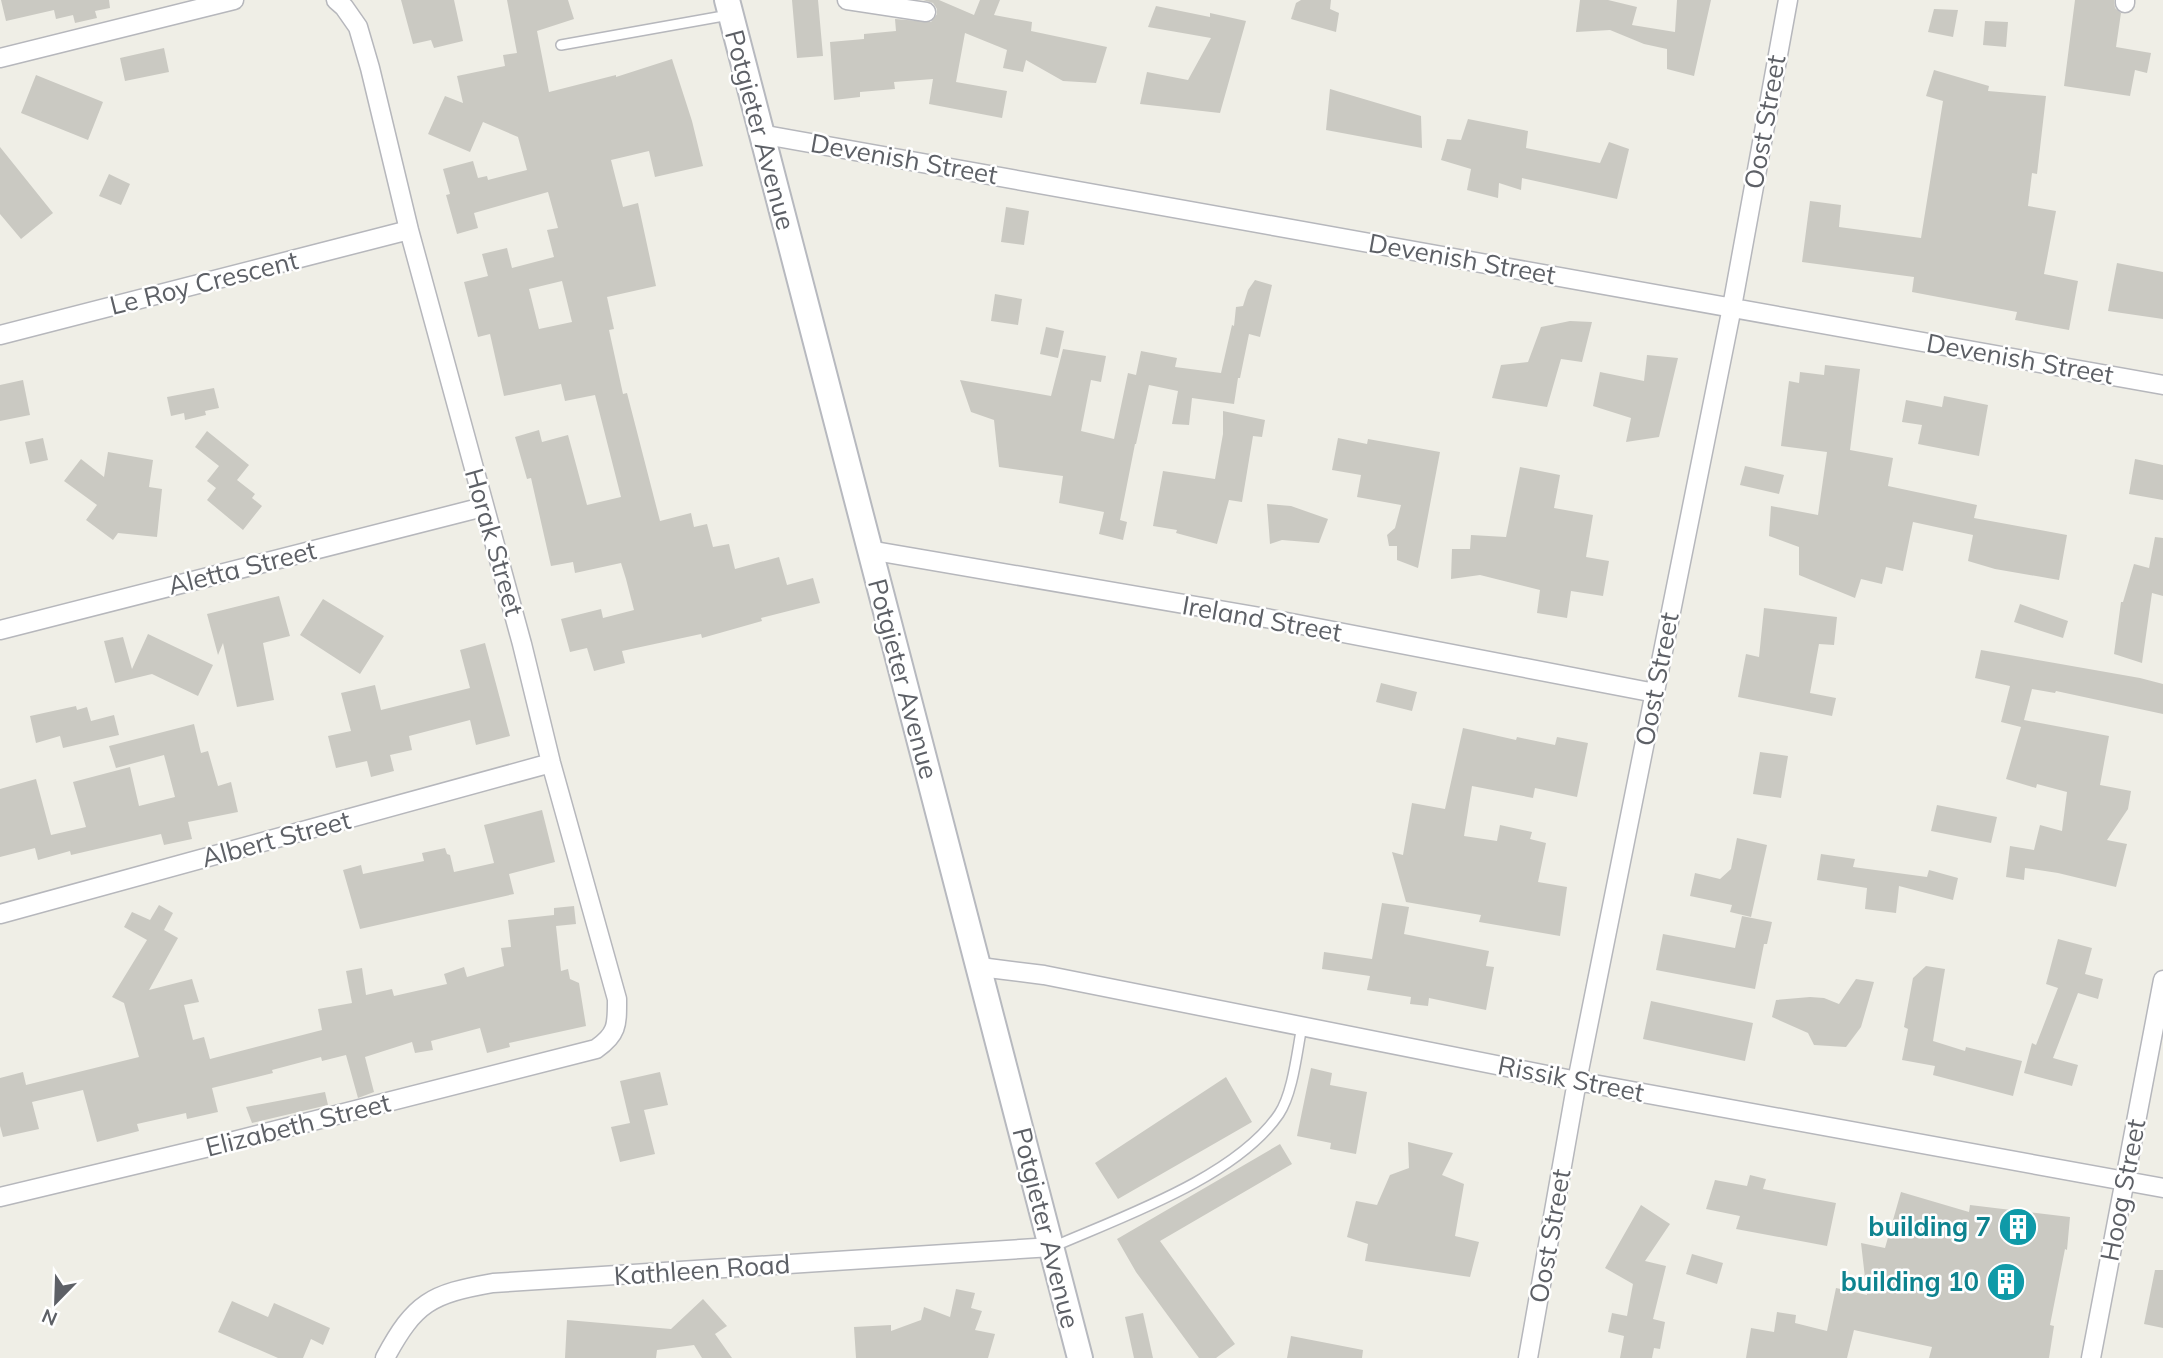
<svg xmlns="http://www.w3.org/2000/svg" width="2163" height="1358" font-family="Mulish,sans-serif">
  <style>
    .building { fill: #cac9c2; fill-rule: evenodd }
    .lines { fill: none; stroke-linecap: round; stroke-linejoin: round }
    .lane-casing { stroke: #b6b7bc; stroke-width: 12 }
    .street-casing { stroke: #b6b7bc; stroke-width: 21 }
    .secondary-casing { stroke: #b7b9bf; stroke-width: 28 }
    .lane { stroke: #fff; stroke-width: 9 }
    .street { stroke: #fff; stroke-width: 18 }
    .secondary { stroke: #fff; stroke-width: 24 }
    .labels { text-anchor: middle; stroke-width: 5; stroke-linejoin: round; paint-order: stroke }
    .street-label { font-size: 26px; fill: #5d6066; stroke: #fff }
    .culture-label { font-size: 26px; font-weight: bold; fill: #0d838f; stroke: #fff; text-anchor: end }
  </style>
  <rect width="100%" height="100%" fill="#efeee6"/>
  <path class="building" d="M1 0H109L110 8 95 11 97 18 75 23 73 15 56 19 54 10 6 21Z
    M401 0H454L463 41 434 48 431 40 413 44Z
    M507 0H568L574 19 537 31 549 92 616 75V77L672 59 692 121 703 166 655 177 649 151 611 160 623 207 638 203 656 286 607 297 614 329 609 330 623 394 627 393 660 521 691 513 694 527 707 524 713 547 729 544 735 569 779 557 787 585 813 578 820 603 761 618 762 621 702 638 701 634 622 651 625 663 594 671 587 648 570 652 561 619 601 609 603 618 634 610 626 579 621 563 575 573 573 562 551 566 531 478 527 479 515 437 539 430 542 442 568 435 587 505 621 497 595 395 565 401 561 384 504 396 490 334 478 337 464 282 488 276 482 254 507 248 512 268 554 257 547 230 558 228 548 192 474 213 478 228 457 234 446 195 450 194 443 169 473 161 478 178 487 176 488 180 527 170 518 137 483 122 470 152 428 134 445 96 463 103 457 76 505 66 503 55 517 53ZM562 281 572 322 539 329 529 289Z
    M792 0H818L823 56 797 58Z
    M923 0H939L974 15 980 0H1000L994 15 1032 22 1031 31 1107 47 1096 83 1063 81 1026 60 1023 72 1003 68 1007 50 965 33 956 82 1007 91 1002 118 929 104 933 79 894 82 895 89 860 92V97L834 100 830 42 864 39V34L896 31 895 19 931 22 937 14V9L933 3Z
    M1301 0H1331L1330 9 1339 13 1336 32 1291 19 1296 3Z
    M1580 0H1608L1637 7 1632 25 1675 32 1677 0H1711L1694 76 1667 69V49L1644 44 1610 30 1576 32Z
    M2075 0H2114L2115 8 2121 13 2116 47 2151 53 2147 73 2135 70 2130 96 2064 86Z
    M1156 6 1210 17V13L1246 21 1220 113 1140 104 1147 72 1188 80 1211 38 1148 27Z
    M1934 9 1958 10 1953 37 1928 32Z
    M1985 21 2008 22 2006 47 1983 45Z
    M164 48 169 72 125 81 120 58Z
    M1934 70 1989 86 1988 91 2046 96 2037 174 2032 173 2028 206 2056 211 2044 274 2078 281 2069 330 2015 320 2017 312 1912 292 1914 277 1802 262 1810 201 1841 205 1839 227 1921 238 1943 101 1926 96Z
    M36 75 103 102 88 140 21 113Z
    M1330 89 1421 116 1422 148 1326 130Z
    M1468 119 1528 131 1526 148 1600 163 1609 142 1629 149 1617 199 1522 178 1521 190 1499 183 1498 198 1467 190 1471 169 1441 160 1447 139 1461 140Z
    M0 147 53 213 21 239 0 214Z
    M109 174 130 184 121 205 99 196Z
    M1006 207 1029 211 1024 245 1001 242Z
    M2117 263 2163 272V319L2108 311Z
    M1255 280 1272 285 1260 337 1249 334 1240 378H1238L1234 404 1192 398 1189 425 1172 424 1178 391 1149 385 1136 444H1135L1120 520 1127 522 1123 540 1099 534 1104 512 1059 503 1063 476 999 467 994 420 971 412 960 380 1051 396 1063 349 1106 356 1101 382 1091 380 1081 431 1114 439 1128 373 1136 375 1141 351 1177 358 1175 367 1221 373 1232 325 1234 326 1236 307 1243 306 1248 290Z
    M995 294 1022 299 1018 325 991 321Z
    M1570 321 1592 322 1582 362 1561 359 1547 407 1492 398 1501 365 1528 362 1541 327Z
    M1046 327 1064 331 1058 358 1040 354Z
    M1647 355 1678 358 1659 437 1626 442 1631 418 1593 406 1600 372 1644 381Z
    M1825 365 1860 369 1850 450 1893 458 1888 486 1977 505 1974 518 2067 535 2059 580 1995 569 1968 561 1973 535 1913 522 1903 571 1886 567 1882 584 1861 579 1855 598 1799 575V547L1769 536 1771 506 1818 515 1827 452 1781 446 1789 381 1799 383 1800 372 1824 375Z
    M23 380 30 415 0 421V385Z
    M214 388 219 408 205 411 206 415 185 420 184 413 171 416 167 397Z
    M1944 396 1988 405 1979 456 1918 444 1922 425 1902 422 1906 400 1942 407Z
    M1223 411 1265 420 1262 437 1253 436 1242 502 1229 500 1217 544 1176 533 1177 530 1153 526 1163 471 1215 479 1223 434Z
    M207 431 249 465 237 480 255 494 252 498 262 506 243 530 207 500 216 488 207 481 219 466 195 447Z
    M43 438 48 460 30 464 25 442Z
    M1338 438 1367 444 1368 439 1440 452 1418 568 1397 560V546H1389L1387 535 1395 528 1401 505 1357 497 1361 475 1332 470Z
    M108 452 153 460 149 487 162 489 157 537 118 533 113 540 86 520 97 505 64 481 81 459 104 477Z
    M2135 459 2163 465V500L2129 494Z
    M1745 466 1784 475 1779 494 1740 485Z
    M1520 467 1560 475 1554 508 1593 515 1586 557 1609 561 1603 596 1571 591 1567 618 1537 613 1540 590 1480 575 1451 579 1452 549H1470L1471 535 1506 537Z
    M1267 504 1291 506 1328 519 1319 543 1282 540 1270 544Z
    M2155 537 2163 538V596L2152 593 2142 663 2114 654 2121 602H2123L2134 564 2149 568Z
    M279 596 290 636 263 643 274 700 237 707 223 643 218 655 207 614Z
    M323 599 384 636 360 674 300 635Z
    M2020 604 2068 621 2063 638 2014 622Z
    M1764 608 1837 617 1834 645 1819 644 1810 693 1836 698 1832 716 1738 697 1746 654 1759 657Z
    M148 634 213 665 198 696 152 674 115 683 104 641 123 637 132 669Z
    M485 643 510 736 476 745 470 720 409 736 412 750 390 755 394 771 371 777 367 761 336 768 328 736 351 731 341 693 375 685 381 710 470 688 460 650Z
    M1981 650 2140 678 2163 684V714L2056 691 2055 693 2032 689 2024 720 2109 736 2100 785 2131 791 2128 809 2107 840 2127 844 2116 887 2058 873 2025 868 2024 880 2006 877 2010 846 2034 850 2040 825 2062 831 2067 792 2037 784 2036 788 2006 779 2021 727 2001 722 2010 686 1975 678Z
    M1381 683 1417 692 1412 711 1376 702Z
    M76 706 77 710 87 707 91 721 114 715 119 735 63 748 60 736 36 743 30 716Z
    M194 724 201 753 208 751 218 786 231 782 238 812 188 822 192 839 164 845 161 834 71 855 70 851 38 860 35 848 0 857V789L36 779 51 835 86 827 73 782 130 767 139 806 175 797 164 755 116 768 109 746Z
    M1463 728 1516 740 1517 737 1555 745 1557 737 1588 743 1577 797 1535 788 1533 798 1472 786 1464 836 1497 841 1500 825 1532 832 1530 839 1546 843 1538 882 1567 887 1560 936 1479 922 1481 915 1406 902 1392 852 1403 855 1412 803 1445 809Z
    M1760 752 1788 756 1781 798 1753 794Z
    M1937 805 1997 817 1991 843 1931 831Z
    M542 810 555 862 509 874 514 894 360 929 343 870 361 865 363 874 424 861 422 853 445 848 447 854 450 855 454 872 494 863 484 825Z
    M1737 838 1767 845 1751 917 1730 912 1732 905 1690 896 1695 873 1720 879 1731 869Z
    M1821 854 1855 859 1853 867 1927 877 1929 870 1958 878 1953 900 1899 886 1896 913 1865 909 1867 888 1817 880Z
    M1382 903 1409 907 1404 934 1489 951 1486 966 1494 967 1486 1010 1429 998 1428 1006 1410 1004 1411 997 1367 990 1370 976 1322 969 1324 952 1372 959Z
    M159 905 173 913 164 930 178 938 149 990 192 979 199 1002 184 1005 193 1040 204 1037 210 1059 322 1030 318 1009 352 1003 346 971 362 968 366 995 392 989 394 996 447 984 444 974 464 967 467 977 504 966 501 948 511 947 508 920 554 915V908L574 906 576 924 556 926 561 971 568 969 570 979 579 983 586 1026 509 1043 510 1047 487 1053 480 1028 431 1041 433 1050 415 1053 412 1042 365 1057 374 1092 358 1098 346 1055 322 1061 321 1057 272 1070 273 1073 212 1088 218 1112 187 1119 186 1113 137 1124 139 1131 97 1142 83 1090 32 1102 39 1129 3 1137 0 1126V1078L23 1072 26 1085 139 1057 124 1003 112 997 147 940 124 927 132 912 150 920Z
    M1742 916 1772 922 1767 944H1764L1755 989 1656 970 1663 934 1735 948Z
    M2058 939 2092 948 2085 974 2103 979 2098 999 2078 993 2053 1058 2078 1065 2072 1086 2024 1073 2032 1043 2036 1045 2058 988 2046 984Z
    M1926 966 1945 969 1933 1041 1965 1051 1966 1047 2022 1061 2013 1096 1933 1075 1935 1066 1902 1060 1908 1029 1904 1027 1913 978Z
    M1856 979 1874 982 1861 1027 1846 1047 1814 1045 1808 1033 1772 1017 1776 1000 1810 997 1824 998 1839 1004Z
    M1651 1001 1753 1023 1745 1061 1643 1039Z
    M1311 1068 1332 1073 1330 1085 1367 1092 1356 1154 1330 1149 1331 1143 1297 1136Z
    M660 1072 668 1105 644 1110 655 1154 620 1162 611 1127 630 1123 620 1081Z
    M1226 1077 1252 1122 1118 1199 1095 1163Z
    M325 1092 328 1105 252 1123 246 1107Z
    M1408 1142 1453 1153 1442 1175 1464 1184 1455 1236 1479 1242 1470 1277 1365 1261 1368 1244 1347 1237 1356 1201 1377 1205 1390 1175 1409 1168Z
    M1280 1144 1292 1164 1160 1241 1235 1344 1216 1358H1199L1136 1272 1117 1239Z
    M1750 1175 1766 1179 1763 1189 1836 1203 1827 1246 1736 1229 1740 1216 1706 1209 1715 1180 1747 1186Z
    M1901 1192 1969 1212 1970 1205 2070 1217 2067 1250 2065 1249 2050 1325 2054 1326 2049 1358H1929L1932 1347 1854 1330 1847 1358H1746L1751 1328 1774 1332 1777 1312 1796 1315 1795 1323 1827 1331 1836 1288 1867 1295 1861 1243 1885 1248Z
    M1641 1205 1670 1224 1645 1261 1666 1266 1653 1319 1665 1322 1660 1349 1654 1348 1652 1358H1620L1624 1336 1608 1332 1612 1313 1627 1316 1633 1284 1605 1268Z
    M1692 1254 1723 1263 1717 1284 1686 1274Z
    M2155 1270H2163V1328L2144 1324Z
    M956 1289 975 1293 971 1308 982 1311 975 1330 995 1334 988 1358H856L854 1327 891 1325V1331L921 1320 924 1307 950 1317Z
    M703 1299 727 1326 715 1334 732 1358H702L694 1345 657 1350 656 1358H565L567 1320 671 1329Z
    M232 1301 268 1317 274 1303 330 1328 323 1345 311 1339 303 1358H278L218 1332Z
    M1143 1313 1153 1358H1134L1125 1317Z
    M1291 1336 1363 1350 1362 1358H1287Z"/>
  <g class="lines">
    <g class="lane-casing">
      <path id="lane" d="M561 45 729 15
        M1055 1246C1124 1216 1236 1177 1279 1114 1293 1093 1297 1051 1302 1026"/>
    </g>
    <g class="street-casing">
      <path id="street" d="M847 0 926 12
        M2125 3V0
        M0 58 234 0
        M760 134 2163 385
        M0 335 409 230
        M869 550 1271 619 1655 693
        M0 630 483 507
        M0 914 551 763
        M980 967 1044 975 1577 1081 2163 1188
        M0 1197 226 1143 596 1049C618 1034 617 1024 617 999L551 763 522 644 409 230 370 68 358 27 344 7 336 0
        M385 1358C415 1302 431 1294 493 1283L1052 1247
        M1528 1358 1577 1081 1732 307 1788 0
        M2091 1358 2163 980"/>
    </g>
    <g class="secondary-casing">
      <path id="secondary" d="M727 0 1080 1358"/>
    </g>
    <use href="#lane" class="lane"/>
    <use href="#street" class="street"/>
    <use href="#secondary" class="secondary"/>
  </g>
  <defs>
    <g id="building-disc" transform="scale(2.0125)"><circle r="9.5" fill="#0f9aa8" stroke="#fff"/><path d="M-4-6H4V6H1V3H-1V6H-4ZM-2.5-4.3h1.7v1.8h-1.7ZM.8-4.3h1.7v1.8H.8ZM-2.5-1h1.7V.8h-1.7ZM.8-1h1.7V.8H.8Z" fill="#fff"/></g>
  </defs>
  <g fill-rule="evenodd">
    <use href="#building-disc" x="2018" y="1227"/>
    <use href="#building-disc" x="2006" y="1282"/>
  </g>
  <g class="labels">
    <g class="street-label">
      <text transform="translate(1765 122) rotate(-80)" y="9">Oost Street</text>
      <text transform="translate(760 130) rotate(75)" y="9">Potgieter Avenue</text>
      <text transform="translate(904 159) rotate(10)" y="9">Devenish Street</text>
      <text transform="translate(1462 259) rotate(10)" y="9">Devenish Street</text>
      <text transform="translate(204 283) rotate(-14)" y="9">Le Roy Crescent</text>
      <text transform="translate(2020 359) rotate(10)" y="9">Devenish Street</text>
      <text transform="translate(494 542) rotate(74)" y="9">Horak Street</text>
      <text transform="translate(242 568) rotate(-14)" y="9">Aletta Street</text>
      <text transform="translate(1262 619) rotate(10)" y="9">Ireland Street</text>
      <text transform="translate(903 679) rotate(75)" y="9">Potgieter Avenue</text>
      <text transform="translate(1657 679) rotate(-79)" y="9">Oost Street</text>
      <text transform="translate(276 839) rotate(-15)" y="9">Albert Street</text>
      <text transform="translate(1571 1079) rotate(11)" y="9">Rissik Street</text>
      <text transform="translate(298 1125) rotate(-14)" y="9">Elizabeth Street</text>
      <text transform="translate(2123 1190) rotate(-79)" y="9">Hoog Street</text>
      <text transform="translate(1046 1228) rotate(76)" y="9">Potgieter Avenue</text>
      <text transform="translate(1550 1236) rotate(-80)" y="9">Oost Street</text>
      <text transform="translate(702 1270) rotate(-4)" y="9">Kathleen Road</text>
    </g>
    <g class="culture-label">
      <text x="1991" y="1236">building 7</text>
      <text x="1979" y="1291">building 10</text>
    </g>
  </g>
  <g transform="translate(56 1302) rotate(203)" stroke="#ffffff" stroke-width="5" paint-order="stroke">
  <path d="M0-5L12 26L0 18L-12 26Z" fill="#5d6066"/>
  <text y="-10" font-size="19" font-weight="bold" text-anchor="middle" fill="#5d6066">N</text>
  </g>
</svg>
